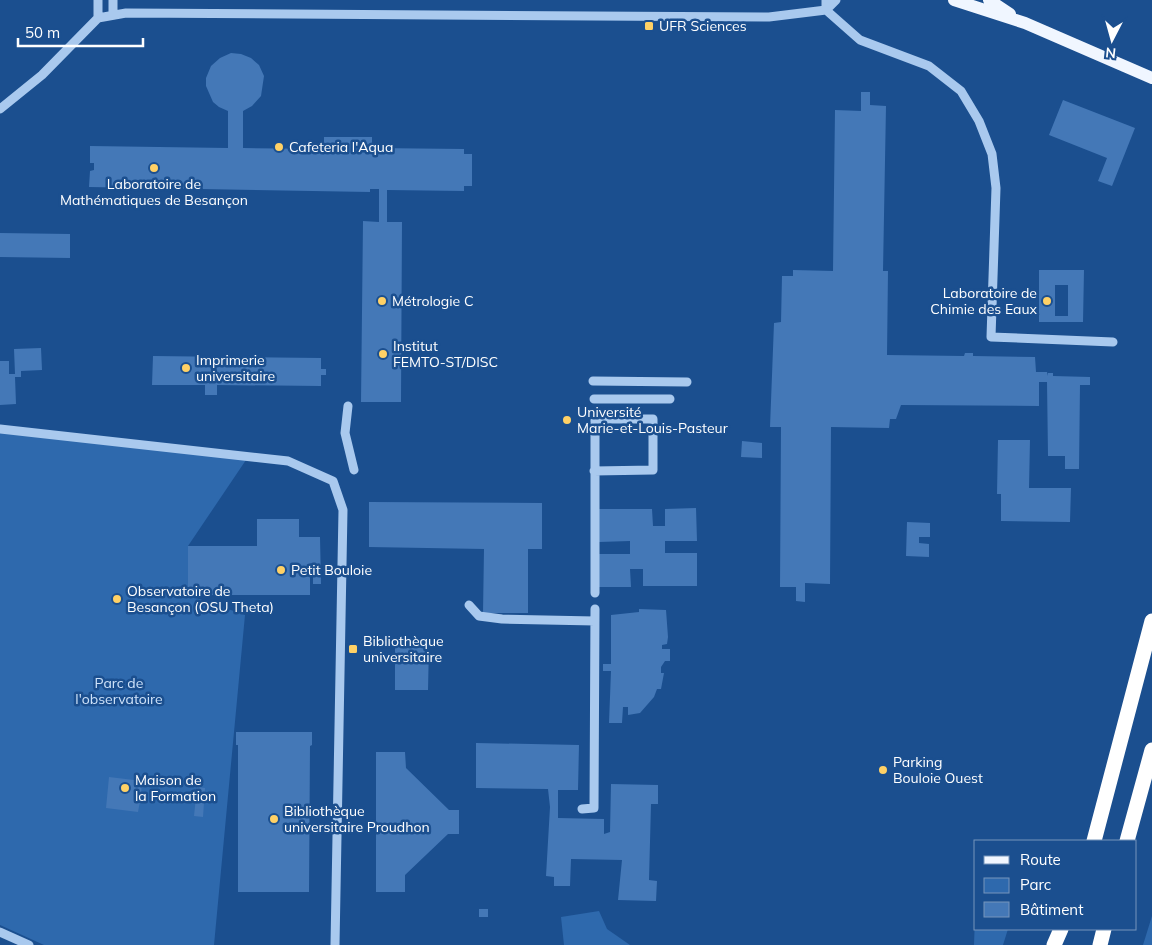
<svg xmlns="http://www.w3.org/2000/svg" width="1152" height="945" font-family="Mulish,sans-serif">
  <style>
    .green { fill: #2e69ad }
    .building { fill: #4478b7; fill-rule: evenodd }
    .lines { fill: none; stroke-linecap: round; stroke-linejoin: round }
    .minor { stroke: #a9c9ee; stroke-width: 9 }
    .major { stroke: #f0f6ff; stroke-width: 12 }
    .highway { stroke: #fff; stroke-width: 15 }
    .poi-dot { fill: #ffd166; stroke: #1b4f8f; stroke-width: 2 }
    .labels { text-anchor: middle; stroke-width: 5; stroke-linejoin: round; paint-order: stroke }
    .poi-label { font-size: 14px; fill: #fff; stroke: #1b4f8f; text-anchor: start }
    .park-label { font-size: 14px; fill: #cfe3fa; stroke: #1b4f8f }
  </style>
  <rect width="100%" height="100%" fill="#1b4f8f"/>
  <path class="green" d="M0 432 248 457 188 546V595L245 615 214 945H44L0 925Z
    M976 886V929H1008L1003 945H974Z
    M599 911 607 929 630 945H564L561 917Z
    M1152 916V945H1143Z"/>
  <path class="building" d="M231 53 241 54 251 58 259 65 264 76 261 96 252 106 243 111V148L324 149V137H372V148L464 149V154H472V186H464V191L387 190V222H402L401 402H361L363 221 379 222V189H370V192L89 187 90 171 94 170V163H90V146L228 148V111L219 107 213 102 206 86V78L211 66 220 58Z
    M861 92H870V105L886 106 883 271H888L887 355 964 356 965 353H973V356L1035 357 1036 372H1047L1048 376V373H1053V376L1090 377V385H1080L1079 469H1065V456H1048L1047 382H1039V406L901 405 896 419H890L889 428 831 427 830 584 805 583V602L796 601V587H780L781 427H770L774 323 781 322 782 276H793V270L833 271 835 110 861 111Z
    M1063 100 1135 128 1112 186 1098 181 1107 158 1049 135Z
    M0 233 70 234V258L0 257Z
    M1039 270H1084L1083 322H1039ZM1055 285H1068V316H1055Z
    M41 348 42 370 21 371V377H15L16 404 0 405V361H9V374H15L14 349Z
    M153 356 321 358V369H326V375H321V386L217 385V395H205V385H152Z
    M998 440H1030L1029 488H1071L1070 522 1001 521V494H997Z
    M742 441 762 443V458L741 457Z
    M369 502 542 503V549H528V613H483L484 549 369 547Z
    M696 508 697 541H665V553H697V586H643V569H630L631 587H599V554H630V541L599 542V509H652L653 526H665V509Z
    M257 519H299V537H320L321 584H313V572H310V595H188V546H257Z
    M907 522 930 523V537H919V543L929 544V557L906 556Z
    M639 609 666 610 668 637 667 644 662 645V649H670V661H665L661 667V673H664L661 689H657L654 697 640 713 628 715V707H623L622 723H609L611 671H603V664H611V615L639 612Z
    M395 645H429L428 690H395Z
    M236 732H312V745L310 746 309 892H238V745H236Z
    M476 743 579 745 578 790H558V818L604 819V834L610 832 611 784 658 785V804H651L649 880 657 881 656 901 618 900 622 860 571 859 570 886H554V877L546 876 550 807 548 789 476 788Z
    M376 752H405L406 768 449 810H459V834H448L405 875V892H376Z
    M109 777 142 781 141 795 145 796 144 802 140 801 138 812 106 808Z
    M197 787 205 788 203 817 194 816Z
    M479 909H488V917H479Z"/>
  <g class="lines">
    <path class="minor" d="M826 0V10L860 40 929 66 961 91 979 121 992 154 996 188 991 337 1113 342
      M113 15V0
      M98 18V0
      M0 109 42 75 98 18 126 13 769 17 826 10 836 0
      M593 381 687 382
      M594 399H670
      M348 406 345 433 354 470
      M0 429 288 461 333 481 343 510 335 945
      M594 471 653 470V419H595V593
      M469 605 479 616 502 619 595 621
      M582 809 594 808 595 609
      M0 932 29 945"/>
    <path class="major" d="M954 0 1025 23 1152 78
      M989 0 1010 14"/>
    <path class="highway" d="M1094 841 1152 621
      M1127 841 1152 750
      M1054 945 1061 929
      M1100 945 1104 929"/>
  </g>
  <g class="poi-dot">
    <rect x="644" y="21" width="10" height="10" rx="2.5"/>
    <circle cx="279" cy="147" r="5"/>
    <circle cx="154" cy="168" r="5"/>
    <circle cx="382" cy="301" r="5"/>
    <circle cx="1047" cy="301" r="5"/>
    <circle cx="383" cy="354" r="5"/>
    <circle cx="186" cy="368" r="5"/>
    <circle cx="567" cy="420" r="5"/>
    <circle cx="281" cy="570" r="5"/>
    <circle cx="117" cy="599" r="5"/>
    <rect x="348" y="644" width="10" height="10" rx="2.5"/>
    <circle cx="883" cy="770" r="5"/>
    <circle cx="125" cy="788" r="5"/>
    <circle cx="274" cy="819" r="5"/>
  </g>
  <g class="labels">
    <g class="poi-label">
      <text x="659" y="31">UFR Sciences</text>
      <text x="289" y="152">Cafeteria l'Aqua</text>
      <text x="154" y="189" text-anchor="middle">Laboratoire de<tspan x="154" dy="16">Mathématiques de Besançon</tspan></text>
      <text x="1037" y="298" text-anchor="end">Laboratoire de<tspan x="1037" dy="16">Chimie des Eaux</tspan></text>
      <text x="392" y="306">Métrologie C</text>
      <text x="393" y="351">Institut<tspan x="393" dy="16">FEMTO-ST/DISC</tspan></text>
      <text x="196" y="365">Imprimerie<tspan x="196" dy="16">universitaire</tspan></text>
      <text x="577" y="417">Université<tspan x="577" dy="16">Marie-et-Louis-Pasteur</tspan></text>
      <text x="291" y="575">Petit Bouloie</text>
      <text x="127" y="596">Observatoire de<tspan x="127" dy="16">Besançon (OSU Theta)</tspan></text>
      <text x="363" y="646">Bibliothèque<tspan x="363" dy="16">universitaire</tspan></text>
      <text x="893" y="767">Parking<tspan x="893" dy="16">Bouloie Ouest</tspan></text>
      <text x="135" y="785">Maison de<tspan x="135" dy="16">la Formation</tspan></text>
      <text x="284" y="816">Bibliothèque<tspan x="284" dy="16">universitaire Proudhon</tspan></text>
    </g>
    <g class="park-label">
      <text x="119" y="688">Parc de<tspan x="119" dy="16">l'observatoire</tspan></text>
    </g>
  </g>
  <rect x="974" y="840" width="162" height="90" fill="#1b4f8f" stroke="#7695bc"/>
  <rect x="984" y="856" width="25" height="8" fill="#f0f6ff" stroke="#7695bc"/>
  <text x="1020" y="865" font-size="15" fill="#ffffff">Route</text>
  <rect x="984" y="878" width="25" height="15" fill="#2e69ad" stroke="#7695bc"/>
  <text x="1020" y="890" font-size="15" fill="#ffffff">Parc</text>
  <rect x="984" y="902" width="25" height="15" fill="#4478b7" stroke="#7695bc"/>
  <text x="1020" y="915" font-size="15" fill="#ffffff">Bâtiment</text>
  <g transform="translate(1112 40) rotate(186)" stroke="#1b4f8f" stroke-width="4" paint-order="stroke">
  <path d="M0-4L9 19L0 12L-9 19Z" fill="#ffffff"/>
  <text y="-8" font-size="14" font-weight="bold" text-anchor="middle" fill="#ffffff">N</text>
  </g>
  <path d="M18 38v8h125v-8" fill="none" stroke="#ffffff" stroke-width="2.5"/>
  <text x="25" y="38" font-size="15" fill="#ffffff" stroke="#1b4f8f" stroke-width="4" paint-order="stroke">50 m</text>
</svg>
